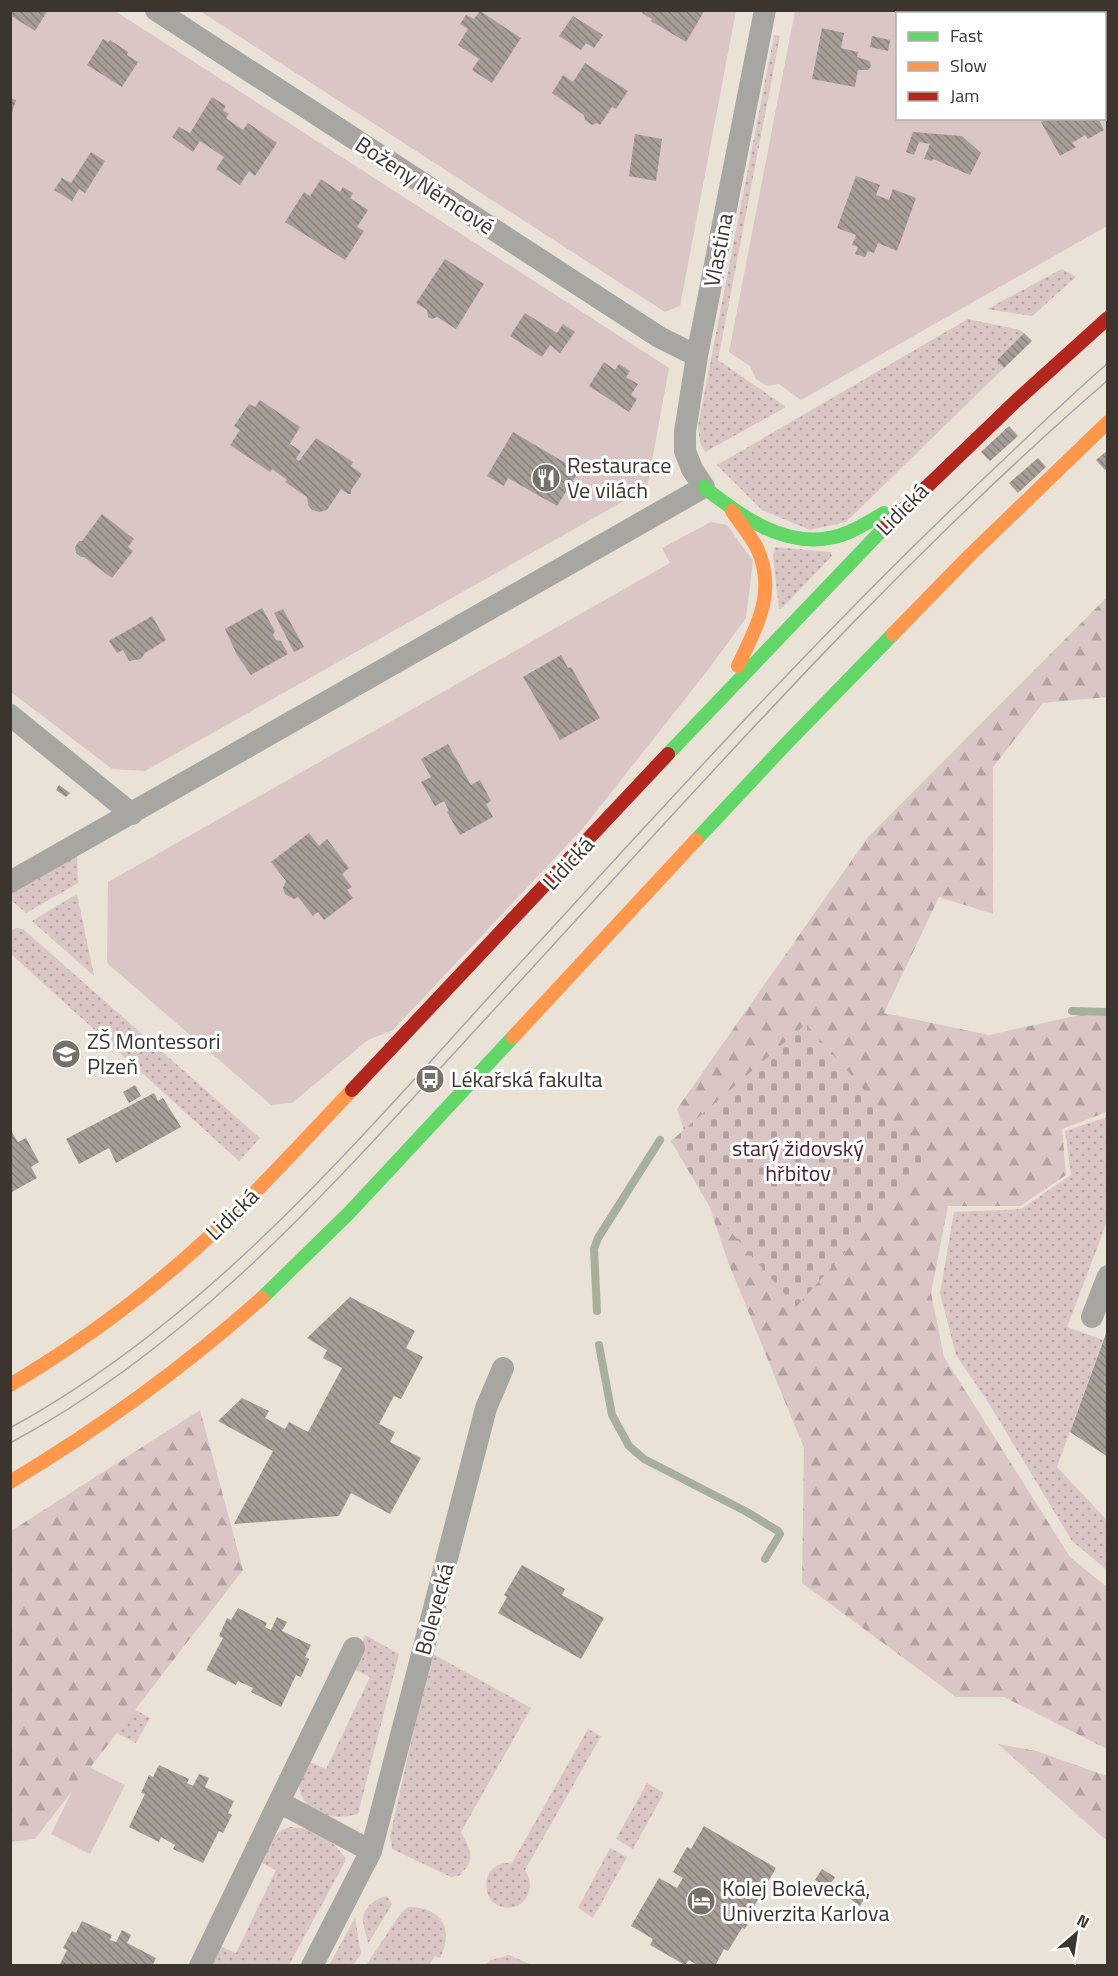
<svg xmlns="http://www.w3.org/2000/svg" width="1118" height="1976" font-family="'Titillium Web',sans-serif">
  <style>
    .grass { fill: url(#grass-dots) }
    .forest { fill: url(#forest-firs) }
    .cemetery { fill: url(#cemetery-stones) }
    .garden { fill: #dbc6c6; fill-rule: evenodd }
    .lines { fill: none; stroke-linecap: round; stroke-linejoin: round }
    .stream { stroke: #a6b09c; stroke-width: 8 }
    .building { fill: url(#building-back-hatch) }
    .street { stroke: #a8a6a1; stroke-width: 22 }
    .fast { stroke: #63d668; stroke-width: 14 }
    .slow { stroke: #ff974d; stroke-width: 14 }
    .jam { stroke: #b3261e; stroke-width: 14 }
    .tram { stroke: #a9a5a0; stroke-width: 1.5 }
    .labels { text-anchor: middle; stroke-width: 6; stroke-linejoin: round; paint-order: stroke }
    .street-label { font-size: 22px; fill: #3b352e; stroke: #fff }
    .poi-label { font-size: 22px; fill: #3b352e; stroke: #fff; text-anchor: start }
    .park-label { font-size: 22px; fill: #4d2030; stroke: #fff }
  </style>
  <defs>
    <pattern id="grass-dots" width="8" height="8" patternUnits="userSpaceOnUse" patternTransform="scale(1.5)"><rect width="8" height="8" fill="#dbc6c6"/><path d="M2 2h.1M6 6h.1" fill="none" stroke="#b3a2a1" stroke-width="1.8" stroke-linecap="round"/></pattern>
    <pattern id="forest-firs" width="22" height="20" patternUnits="userSpaceOnUse" patternTransform="scale(1.5)"><rect width="22" height="20" fill="#dbc6c6"/><path d="M5 1l3.5 6h-7zM16 11l3.5 6h-7z" fill="#b3a2a1"/></pattern>
    <pattern id="cemetery-stones" width="16" height="16" patternUnits="userSpaceOnUse" patternTransform="scale(1.5)"><rect width="16" height="16" fill="#dbc6c6"/><path d="M2 7V4a2 2 0 0 1 4 0v3zM10 15v-3a2 2 0 0 1 4 0v3z" fill="#b3a2a1"/></pattern>
    <pattern id="building-back-hatch" width="6" height="6" patternUnits="userSpaceOnUse" patternTransform="scale(1.5)"><rect width="6" height="6" fill="#a79d97"/><path d="M-1 5l2 2M0 0l6 6M5-1l2 2" fill="none" stroke="#89817c"/></pattern>
  </defs>
  <rect width="100%" height="100%" fill="#eae1d7"/>
  <path class="grass" d="M774 35 780 36 718 360 786 407 705 452 700 442 698 426Z
    M1062 269 1076 277 1032 316 987 309Z
    M968 319 1020 330 1024 333 997 360 1004 368 846 522 810 530 762 510 717 465Z
    M775 547 830 552 832 556 781 609H779L773 556Z
    M77 855 78 883 26 913 11 900V893Z
    M77 894 94 976 32 921Z
    M16 928 23 929 260 1138 239 1161 11 954V931Z
    M1107 1117V1222L1067 1327 1103 1340 1057 1467 1107 1520V1570L1072 1541 988 1402 956 1355 940 1293 954 1212 1021 1209 1071 1175 1065 1131Z
    M365 1635 399 1654 358 1814C339 1819 318 1818 305 1802 301 1797 300 1789 298 1784L308 1761 326 1769 370 1677 352 1668Z
    M431 1653 531 1708 461 1832C471 1852 477 1858 459 1876L451 1877 392 1849 390 1836Z
    M127 1705 150 1718 136 1743 113 1731Z
    M588 1729 601 1736 525 1870C530 1878 532 1887 527 1896 524 1902 519 1906 513 1907 479 1914 476 1859 512 1863Z
    M647 1783 664 1793 633 1849 616 1839Z
    M290 1827C311 1827 337 1841 346 1860L289 1965 211 1966 220 1946 236 1953 276 1870 262 1863C269 1845 270 1833 290 1827Z
    M610 1848 627 1857 593 1918 578 1908Z
    M387 1896 392 1904 368 1944C367 1936 363 1926 363 1919 364 1907 376 1898 387 1896Z
    M408 1907C441 1906 455 1929 440 1958L435 1956 429 1965H366L401 1913Z
    M355 1918 361 1954 353 1965H329Z
    M509 1955 532 1965H485L491 1960Z"/>
  <path class="forest" d="M1107 597V697L1043 703 993 767V914L939 897 884 1013 989 1035 1107 1009V1112L1062 1129 1066 1175 1020 1206H948L931 1293 944 1357 1070 1557 1107 1587V1749L1004 1697H956L802 1583 804 1448 728 1262 677 1109 868 837Z
    M200 1410 243 1570 35 1839 11 1842V1531Z
    M998 1744 1036 1751 1107 1776V1841Z"/>
  <path class="cemetery" d="M806 1024 927 1161 796 1307 711 1209 671 1141Z"/>
  <path class="garden" d="M10 11H115L669 368 647 488 145 771 112 769 11 692Z
    M200 11H736L680 306 665 312Z
    M795 11H1107V226L801 400 779 384 767 386 756 379 750 366 729 352ZM898 14H1104V118H898Z
    M711 522 727 525 753 561 746 618 711 666 584 827 393 1030 368 1040 292 1103 271 1105 107 963 108 882 670 563 662 548Z
    M85 1765 125 1785 90 1854 51 1834Z"/>
  <g class="lines">
    <path class="stream" d="M1072 1011 1108 1012
      M597 1311 594 1249 598 1238 660 1140
      M599 1345 612 1415 629 1446 644 1459 747 1512 778 1531 780 1534 765 1559"/>
  </g>
  <path class="building" d="M10 10H48L35 31 10 15Z
    M644 10H705L686 42 651 21 652 19 642 13Z
    M480 11 521 38 492 83 472 70 479 59 458 45 468 29 460 24 466 15 474 19Z
    M573 16 603 35 594 48 586 43 581 50 559 36Z
    M822 28 844 33 841 48 858 52 857 57 870 61 871 66 868 70H858L855 87 812 79Z
    M872 36 890 40 888 51 870 47Z
    M103 39 108 42 110 40 128 52 127 55 138 62 122 87 87 65Z
    M585 63 628 91 616 109 612 107 600 125 597 123 592 125 585 120 584 115 552 93 563 75 573 82Z
    M212 97 226 106 223 110 229 114 226 118 243 130 248 123 277 143 255 176 249 171 240 185 216 169 224 157 200 141 193 152 172 137 179 127 190 133Z
    M10 98 16 100 11 116H10Z
    M1048 118H1098L1104 130 1088 139 1085 135 1072 143 1076 147 1060 156 1041 122Z
    M913 132 962 136 981 153 970 175 933 159 932 161 924 159 930 144 919 142 914 155 906 152Z
    M635 134 662 139 656 181 629 176Z
    M91 152 105 161 85 193 79 189 72 201 54 190 62 178 71 183Z
    M856 176 880 185 876 195 889 200 893 189 916 198 897 251 878 243 874 253 868 251 865 257 855 254 858 247 852 245 856 235 837 228Z
    M321 179 340 192 343 187 353 193 350 198 368 210 357 227 364 231 345 260 285 222 304 192 310 196Z
    M445 259 484 284 456 329 437 317 432 319 428 317 427 310 416 303Z
    M525 313 557 333 563 324 575 332 560 353 550 345 542 357 510 336Z
    M1024 333 1032 341 1004 368 997 360Z
    M604 362 615 370 619 364 630 371 626 377 638 384 631 395 637 399 629 412 589 386Z
    M260 400 300 427 285 452 290 444 301 451 296 459 299 461 316 438 353 462 351 466 362 474 351 490V494H348L341 489 327 510 319 512 312 510 308 505 307 497 285 482 287 480 272 469 270 472 230 445 240 430 234 426 249 404 255 407Z
    M1009 426 1018 436 990 461 981 452Z
    M513 432 579 471 557 506 508 478 504 486 487 476Z
    M1108 450V467L1105 470 1096 460Z
    M1038 458 1046 467 1018 493 1009 483Z
    M102 514 134 539 128 547 133 551 112 578 84 557H81L76 553 75 547 79 541H82Z
    M262 608 275 631 273 635 276 640 281 641 288 654 251 675 237 655 225 629Z
    M283 609 304 647 294 652 274 613Z
    M152 616 166 640 145 653 141 659 129 661 123 650 117 653 109 641Z
    M561 655 568 668 571 667 600 718 560 740 523 677Z
    M448 744 471 785 480 780 491 801 486 804 493 817 460 835 447 812 449 811 444 801 435 806 421 782 431 777 421 759Z
    M59 785 70 793 66 797 56 790Z
    M309 833 319 846 327 839 349 868 342 874 352 887 347 890 353 898 324 920 318 912 313 916 298 897 294 899 285 894 283 888 286 881 271 862Z
    M135 1085 141 1096 129 1103 123 1092Z
    M154 1093 158 1101 163 1098 181 1127 116 1163 109 1148 79 1164 66 1139Z
    M10 1129 18 1142 26 1138 39 1162 31 1167 37 1178 10 1193Z
    M350 1297 415 1331 406 1348 423 1357 401 1399 394 1396 379 1424 395 1432 390 1442 421 1458 390 1514 351 1493 339 1516 234 1524 273 1451 218 1421 242 1398 269 1411 265 1418 285 1429 289 1422 308 1432 342 1368 323 1358 327 1350 307 1338Z
    M1108 1328V1457L1070 1432Z
    M522 1565 565 1589 562 1595 604 1618 581 1659 498 1613 507 1597 504 1595Z
    M238 1608 267 1623 265 1627 271 1630 277 1617 287 1622 282 1631 311 1645 305 1657 309 1659 301 1677 296 1675 281 1707 251 1692 253 1688 238 1681 236 1685 206 1670 223 1638 219 1636 227 1618 231 1620Z
    M159 1765 189 1779 187 1783 193 1786 199 1774 209 1778 205 1787 234 1801 228 1813 232 1815 223 1833 219 1831 203 1863 173 1849 175 1845 161 1837 159 1842 129 1827 145 1794 141 1793 149 1775 153 1777Z
    M704 1826 776 1868 749 1915 752 1916 745 1929 742 1928 728 1951 724 1949 715 1966H699L689 1960 685 1965 650 1945 653 1939 631 1926 659 1878 677 1888 683 1878 673 1872 687 1847 691 1849Z
    M822 1869 835 1877 828 1888 815 1880Z
    M853 1892 864 1899 860 1906 849 1898Z
    M82 1921 112 1935 110 1940 116 1942 122 1930 131 1935 127 1943 156 1958 152 1966H59L67 1950 63 1948 72 1931 76 1933Z"/>
  <g class="lines">
    <path class="street" d="M156 10 659 337 697 356
      M10 715 132 814
      M10 882 704 487 692 469 685 451V432L697 356 765 10
      M1092 1317 1108 1276
      M354 1648 279 1802 371 1851
      M200 1966 279 1802
      M312 1966 371 1851 486 1408 503 1368"/>
    <path class="fast" d="M704 487C740 516 785 549 834 537 852 533 868 522 884 513
      M668 754 884 528
      M696 840 785 745 893 634
      M262 1298 349 1213 513 1037"/>
    <path class="slow" d="M732 511C740 523 749 534 756 546 778 591 757 625 738 666
      M893 634 970 555 1108 422
      M513 1037 696 840
      M10 1385C82 1342 150 1292 212 1234 261 1189 306 1138 352 1090
      M10 1482C100 1428 183 1368 262 1298"/>
    <path class="jam" d="M884 528 1017 400 1108 318
      M352 1090 668 754"/>
    <path class="tram" d="M10 1428C206 1321 351 1148 499 986 662 808 824 628 1000 463 1036 429 1071 395 1108 363
      M10 1443C202 1341 345 1171 490 1014 690 797 885 573 1108 380"/>
  </g>
  <defs>
    <g id="restaurant-disc" transform="scale(1.5)"><circle r="9.5" fill="#787169" stroke="#fff"/><path d="M-5-6h1v4h1v-4h1v4h1v-4h1v5L-1.5 .5V6h-2V.5L-5-1ZM5-6V6H3V1.5H1.5Q1.5-4 5-6Z" fill="#fff"/></g>
    <g id="school-disc" transform="scale(1.5)"><circle r="9.5" fill="#787169" stroke="#fff"/><path d="M0-5L7-2L0 1L-7-2ZM-4 1L0 2.5L4 1V4Q0 6-4 4Z" fill="#fff"/></g>
    <g id="bus-disc" transform="scale(1.5)"><circle r="9.5" fill="#787169" stroke="#fff"/><path d="M-5-6H5V4H4V6H2V4H-2V6H-4V4H-5ZM-3.5-4V0h7V-4ZM-3.5 1.2v1.5H-2V1.2ZM2 1.2v1.5H3.5V1.2Z" fill="#fff"/></g>
    <g id="hotel-disc" transform="scale(1.5)"><circle r="9.5" fill="#787169" stroke="#fff"/><path d="M-6-4.5h1.5V1H6V5H4.5V3h-9V5H-6ZM-4 0a1.8 1.8 0 1 1 3.6 0ZM.5 0V-2.5h3Q6-2.5 6 0Z" fill="#fff"/></g>
  </defs>
  <g fill-rule="evenodd">
    <use href="#restaurant-disc" x="546" y="478"/>
    <use href="#school-disc" x="66" y="1054"/>
    <use href="#bus-disc" x="430" y="1079"/>
    <use href="#hotel-disc" x="701" y="1901"/>
  </g>
  <g class="labels">
    <g class="street-label">
      <text transform="translate(425 185) rotate(33)" y="8">Boženy Němcové</text>
      <text transform="translate(718 250) rotate(-79)" y="8">Vlastina</text>
      <text transform="translate(902 509) rotate(-45)" y="8">Lidická</text>
      <text transform="translate(568 863) rotate(-47)" y="8">Lidická</text>
      <text transform="translate(232 1214) rotate(-44)" y="8">Lidická</text>
      <text transform="translate(434 1609) rotate(-75)" y="8">Bolevecká</text>
    </g>
    <g class="poi-label">
      <text x="567" y="473">Restaurace<tspan x="567" dy="25">Ve vilách</tspan></text>
      <text x="87" y="1049">ZŠ Montessori<tspan x="87" dy="25">Plzeň</tspan></text>
      <text x="451" y="1087">Lékařská fakulta</text>
      <text x="722" y="1896">Kolej Bolevecká,<tspan x="722" dy="25">Univerzita Karlova</tspan></text>
    </g>
    <g class="park-label">
      <text x="798" y="1156">starý židovský<tspan x="798" dy="25">hřbitov</tspan></text>
    </g>
  </g>
  <rect width="1118" height="1976" fill="none" stroke="#3b352e" stroke-width="24"/>
  <rect x="896" y="12" width="210" height="108" fill="#ffffff" stroke="#b1aeab" stroke-width="1.5"/>
  <rect x="908" y="32" width="30" height="9" fill="#63d668" stroke="#b1aeab" stroke-width="1.5"/>
  <text x="950" y="42" font-size="18" fill="#3b352e">Fast</text>
  <rect x="908" y="62" width="30" height="9" fill="#ff974d" stroke="#b1aeab" stroke-width="1.5"/>
  <text x="950" y="72" font-size="18" fill="#3b352e">Slow</text>
  <rect x="908" y="92" width="30" height="9" fill="#b3261e" stroke="#b1aeab" stroke-width="1.5"/>
  <text x="950" y="102" font-size="18" fill="#3b352e">Jam</text>
  <g transform="translate(1076 1934) rotate(29)" stroke="#ffffff" stroke-width="4.5" paint-order="stroke">
  <path d="M0-4.5L10 22L0 15L-10 22Z" fill="#3b352e"/>
  <text y="-9" font-size="16" font-weight="bold" text-anchor="middle" fill="#3b352e">N</text>
  </g>
</svg>
